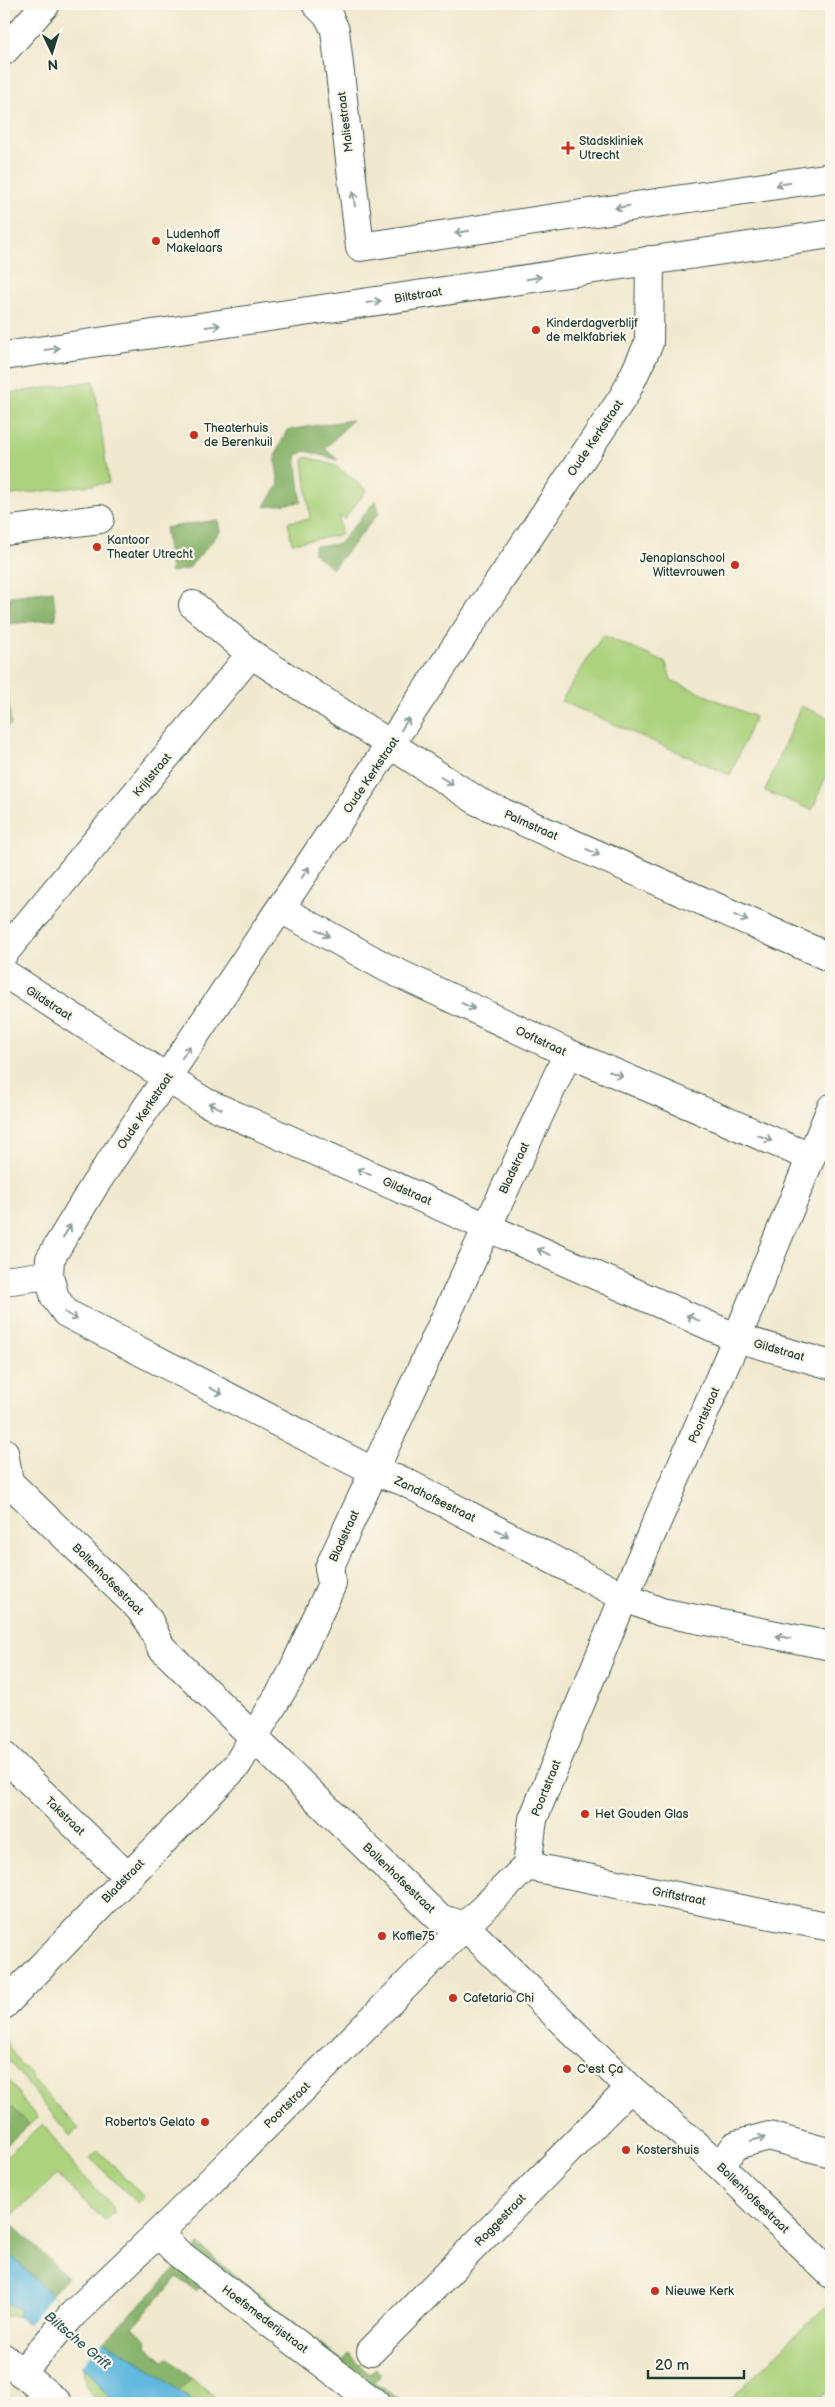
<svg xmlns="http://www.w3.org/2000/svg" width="835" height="2407" font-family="'Balsamiq Sans',sans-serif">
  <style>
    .green { fill: #acd27d; stroke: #668858 }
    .forest { fill: #89b46c; stroke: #547850 }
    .water { fill: #62b9df; stroke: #407b8a }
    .pier { fill: #f1e9cf }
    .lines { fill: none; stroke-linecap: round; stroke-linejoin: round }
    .minor-casing { stroke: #3e574b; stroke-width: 30 }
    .minor { stroke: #fff; stroke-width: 28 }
    .oneway { stroke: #8f9e9a }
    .poi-dot { fill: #c8321e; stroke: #fbf7ec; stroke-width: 2 }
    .labels { text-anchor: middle; stroke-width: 4.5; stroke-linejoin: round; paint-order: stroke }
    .street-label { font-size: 12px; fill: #1f3d34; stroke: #fbf7ec }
    .poi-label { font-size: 12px; fill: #1f3d34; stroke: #fbf7ec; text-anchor: start }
    .water-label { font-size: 14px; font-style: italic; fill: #305c5f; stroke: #fbf7ec }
  </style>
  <rect width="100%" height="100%" fill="#fbf7ec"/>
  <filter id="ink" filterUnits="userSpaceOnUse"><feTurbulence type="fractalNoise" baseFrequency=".02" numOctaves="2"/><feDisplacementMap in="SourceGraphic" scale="10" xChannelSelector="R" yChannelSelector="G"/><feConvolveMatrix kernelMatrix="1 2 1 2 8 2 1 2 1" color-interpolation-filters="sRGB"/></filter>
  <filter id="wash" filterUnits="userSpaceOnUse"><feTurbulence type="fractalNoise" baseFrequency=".0096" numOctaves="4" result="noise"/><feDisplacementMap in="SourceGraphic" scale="20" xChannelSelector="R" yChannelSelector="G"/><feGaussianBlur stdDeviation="1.12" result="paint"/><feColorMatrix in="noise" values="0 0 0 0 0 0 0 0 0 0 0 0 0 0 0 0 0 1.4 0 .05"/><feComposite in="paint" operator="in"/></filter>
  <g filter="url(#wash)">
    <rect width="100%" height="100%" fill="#f1e9cf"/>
    <path class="green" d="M94 381 109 483 4 496V394Z
      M307 457 336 466 367 490 344 519 339 515 341 535 292 543 288 522 310 519 303 460Z
      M603 635 666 663 671 680 755 717 730 775 561 701Z
      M4 664 11 725 4 726Z
      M801 706 831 719V764L812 810 765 791Z
      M4 2039 22 2067 24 2066 33 2077 32 2079 79 2129 70 2136 4 2055Z
      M4 2074 37 2118 29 2125 12 2107 4 2113Z
      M43 2124 75 2167 113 2207 114 2213 105 2221 57 2175 7 2220 4 2217V2158Z
      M98 2150 144 2197 138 2203 90 2158Z
      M4 2303 21 2309 18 2316H4Z
      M828 2304 831 2306V2387L815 2403H726Z
      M84 2368 91 2373 113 2403H96L87 2388Z
      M191 2378 221 2403H194L180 2390Z"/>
    <path class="forest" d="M352 420 325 449 338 460 306 451 296 455 301 502 264 507 279 485 275 456 287 430Z
      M376 500 379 513 332 569 314 553V546L339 544Z
      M218 520 220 532 188 569 171 572 165 528Z
      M53 591 56 619 8 624 10 596Z
      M12 2107 29 2125 4 2147V2113Z
      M4 2217 67 2277 51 2295 4 2248Z
      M199 2245 232 2273 343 2361 349 2354 369 2374 376 2368 382 2374 374 2383 406 2403H389L193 2252Z
      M178 2266 201 2287 196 2291 177 2277 133 2327 147 2340 146 2346 164 2361 169 2359 191 2378 178 2392 149 2368 104 2341Z"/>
    <path class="water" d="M4 2248 51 2295 104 2341 149 2368 194 2403H113L91 2373 18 2316 20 2309 4 2303Z"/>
    <path class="pier" d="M52 2296 104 2339 80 2368 28 2324Z"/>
  </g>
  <g filter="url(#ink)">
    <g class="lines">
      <g class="minor-casing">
        <path id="minor" d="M316 4 329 17 335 30 360 247 831 177
          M4 51 46 4
          M650 260 649 343 625 394 94 1186 50 1259 49 1275 55 1298 66 1313 374 1472 403 1481 624 1597 661 1612 831 1646
          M4 356 831 234
          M4 531 100 519
          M251 654 479 802 831 958
          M281 909 387 968 568 1053 810 1157
          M4 953 251 654 193 605
          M4 973 205 1102 737 1338 831 1365
          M4 1281 49 1275
          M4 1452 9 1482 139 1608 149 1621 161 1647 439 1918 465 1926 630 2088 720 2166 831 2274
          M4 1756 127 1876
          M527 1866 831 1927
          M4 2005 237 1765 290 1677 332 1584 329 1568 568 1053
          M720 2166 736 2145 769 2136 831 2153
          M158 2233 178 2253 375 2403
          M371 2351 630 2088
          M4 2358 58 2403
          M21 2373 73 2314 175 2217 465 1926 527 1866 533 1819 624 1597 737 1338 831 1108"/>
      </g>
      <use href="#minor" class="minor"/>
    </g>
    <defs><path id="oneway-shaft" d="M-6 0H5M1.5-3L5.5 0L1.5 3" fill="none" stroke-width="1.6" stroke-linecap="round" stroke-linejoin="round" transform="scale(1.25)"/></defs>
    <g class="oneway">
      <use href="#oneway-shaft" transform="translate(783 184) rotate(171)"/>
      <use href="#oneway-shaft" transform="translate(354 199) rotate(-97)"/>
      <use href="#oneway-shaft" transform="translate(622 207) rotate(171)"/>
      <use href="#oneway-shaft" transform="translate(462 232) rotate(171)"/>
      <use href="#oneway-shaft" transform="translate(534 278) rotate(-9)"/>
      <use href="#oneway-shaft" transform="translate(374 302) rotate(-8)"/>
      <use href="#oneway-shaft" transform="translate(213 326) rotate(-8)"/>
      <use href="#oneway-shaft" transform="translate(52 349) rotate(-8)"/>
      <use href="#oneway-shaft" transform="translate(405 724) rotate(-57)"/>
      <use href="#oneway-shaft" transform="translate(447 781) rotate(32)"/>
      <use href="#oneway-shaft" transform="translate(593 852) rotate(24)"/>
      <use href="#oneway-shaft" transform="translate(305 873) rotate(-56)"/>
      <use href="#oneway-shaft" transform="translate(741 918) rotate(24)"/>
      <use href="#oneway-shaft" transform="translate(323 933) rotate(30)"/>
      <use href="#oneway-shaft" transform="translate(468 1006) rotate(25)"/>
      <use href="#oneway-shaft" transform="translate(186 1052) rotate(-56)"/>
      <use href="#oneway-shaft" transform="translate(616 1074) rotate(23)"/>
      <use href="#oneway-shaft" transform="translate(215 1106) rotate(-156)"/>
      <use href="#oneway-shaft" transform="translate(765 1138) rotate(23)"/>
      <use href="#oneway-shaft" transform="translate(364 1172) rotate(-156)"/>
      <use href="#oneway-shaft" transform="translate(67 1231) rotate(-59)"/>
      <use href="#oneway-shaft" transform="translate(544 1252) rotate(-156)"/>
      <use href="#oneway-shaft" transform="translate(71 1316) rotate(31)"/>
      <use href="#oneway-shaft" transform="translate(693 1318) rotate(-156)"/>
      <use href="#oneway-shaft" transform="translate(216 1391) rotate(27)"/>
      <use href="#oneway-shaft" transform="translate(502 1533) rotate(28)"/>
      <use href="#oneway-shaft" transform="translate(783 1637) rotate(-169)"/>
      <use href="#oneway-shaft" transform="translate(758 2139) rotate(-14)"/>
    </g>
  </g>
  <g class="poi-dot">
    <path d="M565.5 140.5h5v5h5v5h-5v5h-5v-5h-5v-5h5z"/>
    <circle cx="156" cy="241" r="5"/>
    <circle cx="536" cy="330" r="5"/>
    <circle cx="194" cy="435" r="5"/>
    <circle cx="97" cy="547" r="5"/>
    <circle cx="735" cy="565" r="5"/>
    <circle cx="585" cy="1814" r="5"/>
    <circle cx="382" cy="1936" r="5"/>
    <circle cx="453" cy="1998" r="5"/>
    <circle cx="567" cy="2069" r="5"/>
    <circle cx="205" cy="2122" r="5"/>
    <circle cx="626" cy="2150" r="5"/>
    <circle cx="655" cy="2291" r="5"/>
  </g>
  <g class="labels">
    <g class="street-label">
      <text transform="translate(345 122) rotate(-97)" y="4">Maliestraat</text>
      <text transform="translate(418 295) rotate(-9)" y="4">Biltstraat</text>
      <text transform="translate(595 438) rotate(-56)" y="4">Oude Kerkstraat</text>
      <text transform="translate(152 775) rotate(-50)" y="4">Krijtstraat</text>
      <text transform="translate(371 775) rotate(-56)" y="4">Oude Kerkstraat</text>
      <text transform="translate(531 825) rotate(24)" y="4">Palmstraat</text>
      <text transform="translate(49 1003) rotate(33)" y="4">Gildstraat</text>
      <text transform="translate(541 1041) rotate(25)" y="4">Ooftstraat</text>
      <text transform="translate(145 1111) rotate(-56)" y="4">Oude Kerkstraat</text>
      <text transform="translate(514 1168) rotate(-65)" y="4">Bladstraat</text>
      <text transform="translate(407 1191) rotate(24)" y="4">Gildstraat</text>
      <text transform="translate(779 1350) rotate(16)" y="4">Gildstraat</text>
      <text transform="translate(704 1415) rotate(-66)" y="4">Poortstraat</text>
      <text transform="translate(435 1499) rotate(26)" y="4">Zandhofsestraat</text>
      <text transform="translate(344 1536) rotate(-65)" y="4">Bladstraat</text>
      <text transform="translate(108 1579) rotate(45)" y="4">Bollenhofsestraat</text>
      <text transform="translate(546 1788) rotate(-68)" y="4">Poortstraat</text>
      <text transform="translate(65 1816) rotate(44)" y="4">Takstraat</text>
      <text transform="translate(399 1878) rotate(44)" y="4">Bollenhofsestraat</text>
      <text transform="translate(123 1881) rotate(-46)" y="4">Bladstraat</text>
      <text transform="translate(679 1896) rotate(11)" y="4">Griftstraat</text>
      <text transform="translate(287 2105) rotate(-45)" y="4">Poortstraat</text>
      <text transform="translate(753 2198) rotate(44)" y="4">Bollenhofsestraat</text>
      <text transform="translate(500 2220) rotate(-46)" y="4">Roggestraat</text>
      <text transform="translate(265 2319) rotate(37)" y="4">Hoefsmederijstraat</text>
    </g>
    <g class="poi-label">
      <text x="579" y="145">Stadskliniek<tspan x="579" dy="14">Utrecht</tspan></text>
      <text x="166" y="238">Ludenhoff<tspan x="166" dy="14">Makelaars</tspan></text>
      <text x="546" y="327">Kinderdagverblijf<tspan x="546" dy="14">de melkfabriek</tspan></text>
      <text x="204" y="432">Theaterhuis<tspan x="204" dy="14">de Berenkuil</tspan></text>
      <text x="107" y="544">Kantoor<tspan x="107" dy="14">Theater Utrecht</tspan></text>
      <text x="725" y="562" text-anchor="end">Jenaplanschool<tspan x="725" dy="14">Wittevrouwen</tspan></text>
      <text x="595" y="1818">Het Gouden Glas</text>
      <text x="392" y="1940">Koffie75</text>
      <text x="463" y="2002">Cafetaria Chi</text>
      <text x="577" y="2073">C'est Ça</text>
      <text x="195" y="2126" text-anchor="end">Roberto's Gelato</text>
      <text x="636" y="2154">Kostershuis</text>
      <text x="665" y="2295">Nieuwe Kerk</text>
    </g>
    <g class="water-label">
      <text transform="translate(78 2340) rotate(40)" y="5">Biltsche Grift</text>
    </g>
  </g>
  <rect width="835" height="2407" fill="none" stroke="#fbf7ec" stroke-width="20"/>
  <g transform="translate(52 52) rotate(176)" stroke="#fbf7ec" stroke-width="4" paint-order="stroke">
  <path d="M0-4L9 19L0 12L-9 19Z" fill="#1f3d34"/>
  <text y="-8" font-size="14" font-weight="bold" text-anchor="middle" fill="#1f3d34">N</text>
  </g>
  <path d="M648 2370v8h96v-8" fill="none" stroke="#1f3d34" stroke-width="2.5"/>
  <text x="655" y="2370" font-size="15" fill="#1f3d34" stroke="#fbf7ec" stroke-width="4" paint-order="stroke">20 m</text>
</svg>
